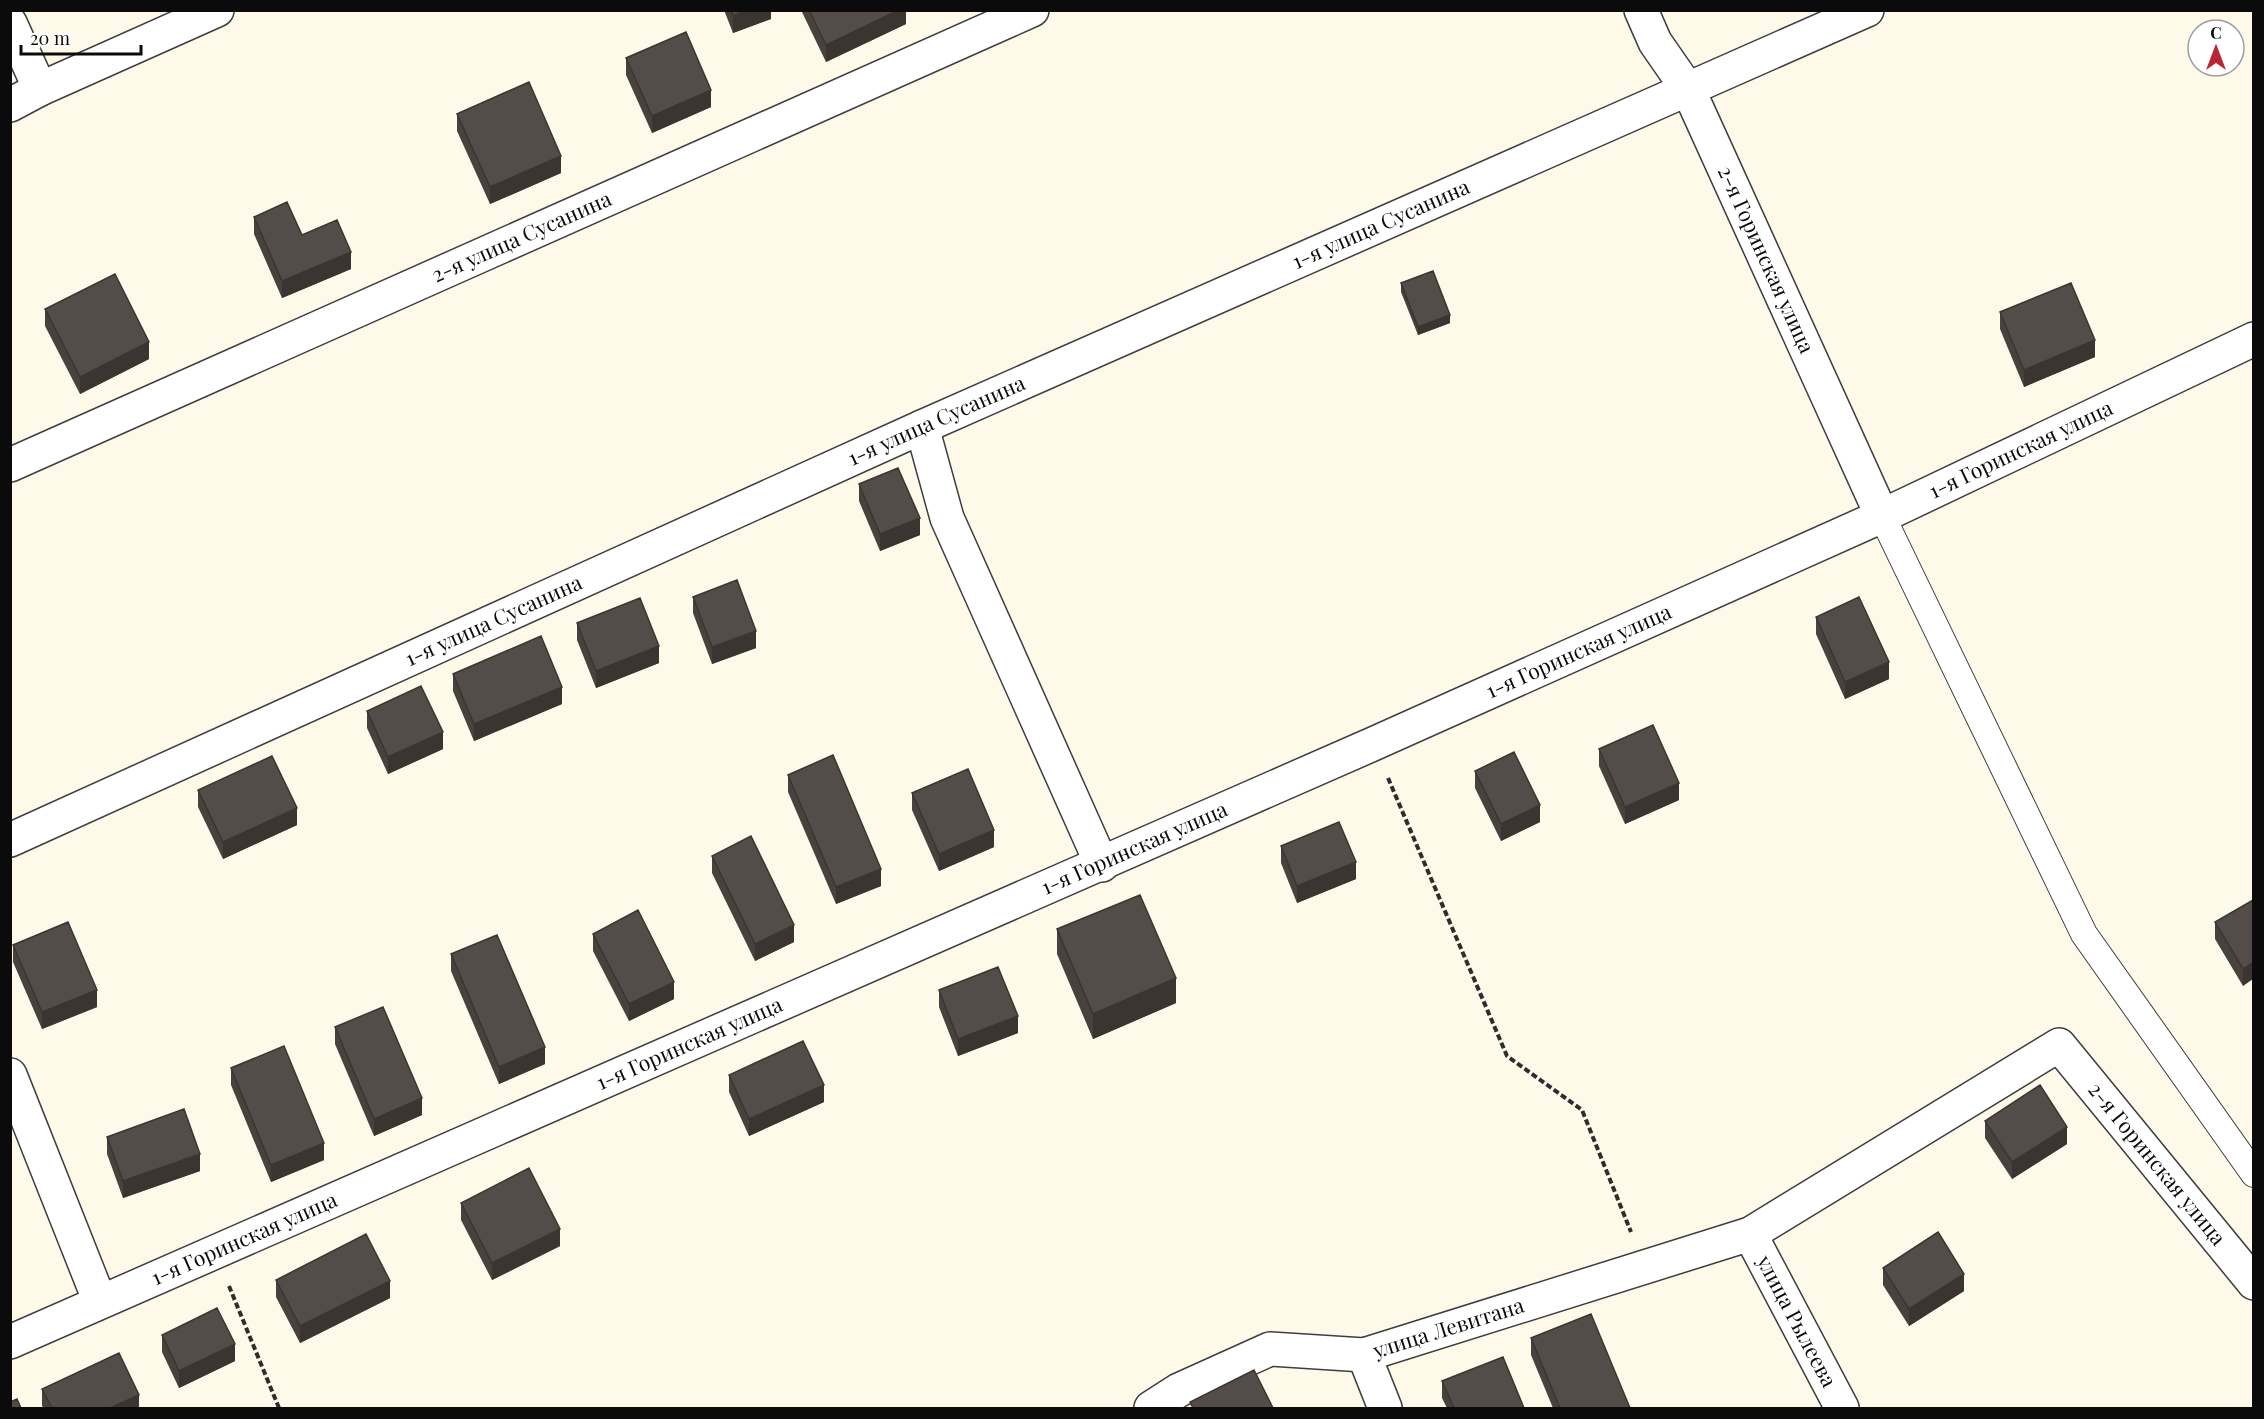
<svg xmlns="http://www.w3.org/2000/svg" width="2264" height="1419" font-family="'Playfair Display',serif">
  <style>
    .lines { fill: none; stroke-linecap: round; stroke-linejoin: round }
    .pedestrian-casing { stroke: #3e3e3e; stroke-width: 28 }
    .minor-casing { stroke: #3e3e3e; stroke-width: 36 }
    .tertiary-casing { stroke: #3e3e3e; stroke-width: 36 }
    .path { stroke: #2d2d2d; stroke-width: 4; stroke-dasharray: 6 3; stroke-linecap: butt }
    .pedestrian { stroke: #fff; stroke-width: 26 }
    .minor { stroke: #fff; stroke-width: 33 }
    .tertiary { stroke: #fff; stroke-width: 33 }
    .wall { fill: #48413e }
    .shaded-wall { fill: #3b3532 }
    .building { fill: #544c48; stroke: #3b3532; stroke-width: 1.5 }
    .labels { text-anchor: middle; stroke-width: 6; stroke-linejoin: round; paint-order: stroke }
    .street-label { font-size: 21px; fill: #0b0b0b; stroke: #fff }
  </style>
  <rect width="100%" height="100%" fill="#fff9e9"/>
  <g class="lines">
    <g class="pedestrian-casing">
      <path id="pedestrian" d="M1882 516 2084 934 2254 1174"/>
    </g>
    <g class="minor-casing">
      <g id="minor">
        <path id="s1" d="M1641 10 1655 42 1689 91 1882 516"/>
        <path d="M10 23 40 89"/>
        <path d="M10 105 40 89 217 10"/>
        <path d="M922 427 947 518 1102 865"/>
        <path id="s2" d="M10 465 1032 10"/>
        <path d="M10 1075 100 1302"/>
        <path id="s3" d="M1750 1234 1842 1408"/>
        <path id="s4" d="M10 1342 1373 744 1882 516 2254 339"/>
        <path d="M1364 1355 1385 1408"/>
        <path id="s5" d="M1151 1408 1179 1390 1270 1349 1364 1355 1750 1234 2059 1045 2254 1283"/>
      </g>
    </g>
    <g class="tertiary-casing">
      <g id="tertiary">
        <path id="s6" d="M10 840 922 427 1867 10"/>
      </g>
    </g>
    <path class="path" d="M1388 778 1507 1056 1582 1110 1631 1232
      M229 1286 279 1408"/>
    <use href="#pedestrian" class="pedestrian"/>
    <use href="#minor" class="minor"/>
    <use href="#tertiary" class="tertiary"/>
  </g>
  <path class="wall" d="M724 10H771V19L733 33Z
    M801 10H906V24L826 62Z
    M626 58 711 107 652 133 626 75Z
    M457 114 561 173 490 204 457 131Z
    M254 217 302 235 351 269 282 298 254 234Z
    M1401 283 1450 323 1418 335 1401 292Z
    M45 309 149 359 80 394 45 326Z
    M2000 312 2095 357 2024 387 2000 329Z
    M859 484 920 535 880 551 859 501Z
    M693 597 756 648 712 664 693 613Z
    M1816 617 1889 679 1845 699 1816 634Z
    M577 623 659 663 596 688 577 640Z
    M453 674 562 704 474 741 453 691Z
    M367 711 443 749 388 774 367 728Z
    M1599 749 1679 800 1625 824 1599 766Z
    M1475 771 1540 822 1501 841 1475 788Z
    M788 775 881 886 836 904 788 792Z
    M198 790 297 825 223 859 198 807Z
    M912 793 994 847 939 871 912 810Z
    M1281 846 1356 879 1297 903 1281 863Z
    M712 856 794 942 755 961 712 873Z
    M2253 900 2243 986 2215 939V922Z
    M1057 929 1176 1003 1093 1039 1057 954Z
    M593 934 674 999 629 1021 593 951Z
    M13 945 97 1007 42 1029 13 962Z
    M451 954 545 1064 499 1084 451 971Z
    M939 990 1018 1033 958 1056 939 1007Z
    M335 1027 422 1115 374 1136 335 1044Z
    M231 1068 324 1160 271 1182 231 1085Z
    M729 1075 824 1102 749 1136 729 1092Z
    M1985 1121 2067 1144 2012 1179 1985 1138Z
    M107 1137 200 1171 123 1198 107 1154Z
    M461 1203 560 1246 492 1280 461 1220Z
    M1883 1268 1964 1291 1909 1326 1883 1285Z
    M276 1280 390 1298 300 1343 276 1297Z
    M162 1335 235 1361 179 1388 162 1352Z
    M1531 1338 1630 1408H1553L1531 1355Z
    M1442 1381 1524 1408H1447L1442 1398Z
    M42 1389 139 1408H44L42 1406Z"/>
  <path class="shaded-wall" d="M747 10H771V19L733 33V16Z
    M899 10H906V24L826 62V45Z
    M711 90V107L652 133V116Z
    M561 156V173L490 204V187Z
    M351 252V269L282 298V281Z
    M1450 315V323L1418 335V327Z
    M2095 340V357L2024 387V370Z
    M149 342V359L80 394V377Z
    M920 518V535L880 551V534Z
    M756 631V648L712 664V647Z
    M659 646V663L596 688V671Z
    M1889 662V679L1845 699V682Z
    M562 687V704L474 741V724Z
    M443 732V749L388 774V757Z
    M1679 783V800L1625 824V807Z
    M1540 805V822L1501 841V824Z
    M297 808V825L223 859V842Z
    M994 830V847L939 871V854Z
    M1356 862V879L1297 903V886Z
    M881 869V886L836 904V887Z
    M794 925V942L755 961V944Z
    M2253 962V979L2243 986V969Z
    M1176 978V1003L1093 1039V1014Z
    M674 982V999L629 1021V1004Z
    M97 990V1007L42 1029V1012Z
    M1018 1016V1033L958 1056V1039Z
    M545 1047V1064L499 1084V1067Z
    M824 1085V1102L749 1136V1119Z
    M422 1098V1115L374 1136V1119Z
    M2067 1127V1144L2012 1179V1162Z
    M324 1143V1160L271 1182V1165Z
    M200 1154V1171L123 1198V1181Z
    M560 1229V1246L492 1280V1263Z
    M1964 1274V1291L1909 1326V1309Z
    M390 1281V1298L300 1343V1326Z
    M235 1344V1361L179 1388V1371Z
    M139 1395V1408H110Z"/>
  <path class="building" d="M731 10H747L733 16Z
    M809 10H899L826 45Z
    M686 32 711 90 652 116 626 58Z
    M529 82 561 156 490 187 457 114Z
    M287 202 302 235 337 220 351 252 282 281 254 217Z
    M1433 271 1450 315 1418 327 1401 283Z
    M115 274 149 342 80 377 45 309Z
    M2071 283 2095 340 2024 370 2000 312Z
    M898 468 920 518 880 534 859 484Z
    M737 580 756 631 712 647 693 597Z
    M1859 597 1889 662 1845 682 1816 617Z
    M640 598 659 646 596 671 577 623Z
    M541 636 562 687 474 724 453 674Z
    M421 686 443 732 388 757 367 711Z
    M1653 725 1679 783 1625 807 1599 749Z
    M1514 752 1540 805 1501 824 1475 771Z
    M833 755 881 869 836 887 788 775Z
    M272 756 297 808 223 842 198 790Z
    M968 769 994 830 939 854 912 793Z
    M1339 822 1356 862 1297 886 1281 846Z
    M751 836 794 925 755 944 712 856Z
    M1140 895 1176 978 1093 1014 1057 929Z
    M2253 900V962L2243 969 2215 922Z
    M638 910 674 982 629 1004 593 934Z
    M68 922 97 990 42 1012 13 945Z
    M497 935 545 1047 499 1067 451 954Z
    M998 967 1018 1016 958 1039 939 990Z
    M383 1007 422 1098 374 1119 335 1027Z
    M803 1041 824 1085 749 1119 729 1075Z
    M284 1046 324 1143 271 1165 231 1068Z
    M2040 1085 2067 1127 2012 1162 1985 1121Z
    M184 1109 200 1154 123 1181 107 1137Z
    M529 1168 560 1229 492 1263 461 1203Z
    M1938 1232 1964 1274 1909 1309 1883 1268Z
    M366 1234 390 1281 300 1326 276 1280Z
    M217 1308 235 1344 179 1371 162 1335Z
    M1591 1314 1630 1408H1560L1531 1338Z
    M119 1353 139 1395 110 1408H52L42 1389Z
    M1503 1357 1524 1408H1454L1442 1381Z
    M1254 1370 1273 1408H1193L1190 1402Z
    M17 1399 21 1408H10V1402Z"/>
  <g class="labels">
    <g class="street-label">
      <text dy="7" stroke="none"><textPath href="#s6" startOffset="1503">1-я улица Сусанина</textPath></text>
      <text dy="7" stroke="none"><textPath href="#s2" startOffset="560">2-я улица Сусанина</textPath></text>
      <text dy="7" stroke="none"><textPath href="#s1" startOffset="280">2-я Горинская улица</textPath></text>
      <text dy="7" stroke="none"><textPath href="#s6" startOffset="1017">1-я улица Сусанина</textPath></text>
      <text dy="7" stroke="none"><textPath href="#s4" startOffset="2200">1-я Горинская улица</textPath></text>
      <text dy="7" stroke="none"><textPath href="#s6" startOffset="531">1-я улица Сусанина</textPath></text>
      <text dy="7" stroke="none"><textPath href="#s4" startOffset="1714">1-я Горинская улица</textPath></text>
      <text dy="7" stroke="none"><textPath href="#s4" startOffset="1228">1-я Горинская улица</textPath></text>
      <text dy="7" stroke="none"><textPath href="#s4" startOffset="742">1-я Горинская улица</textPath></text>
      <text dy="7" stroke="none"><textPath href="#s5" startOffset="1148">2-я Горинская улица</textPath></text>
      <text dy="7" stroke="none"><textPath href="#s4" startOffset="256">1-я Горинская улица</textPath></text>
      <text dy="7" stroke="none"><textPath href="#s3" startOffset="99">улица Рылеева</textPath></text>
      <text dy="7" stroke="none"><textPath href="#s5" startOffset="316">улица Левитана</textPath></text>
    </g>
  </g>
  <rect width="2264" height="1419" fill="none" stroke="#0b0b0b" stroke-width="24"/>
  <g transform="translate(2216 48)"><circle r="28" fill="#ffffff" stroke="#9d9d9d" stroke-width="1.5"/>
  <path d="M0-4.5L10 22L0 15L-10 22Z" fill="#b82635"/>
  <text y="-9" font-size="16" font-weight="bold" text-anchor="middle" fill="#0b0b0b">С</text>
  </g>
  <path d="M21 45v9h120v-9" fill="none" stroke="#0b0b0b" stroke-width="3"/>
  <text x="30" y="45" font-size="18" fill="#0b0b0b" stroke="#ffffff" stroke-width="4.5" paint-order="stroke">20 m</text>
</svg>
